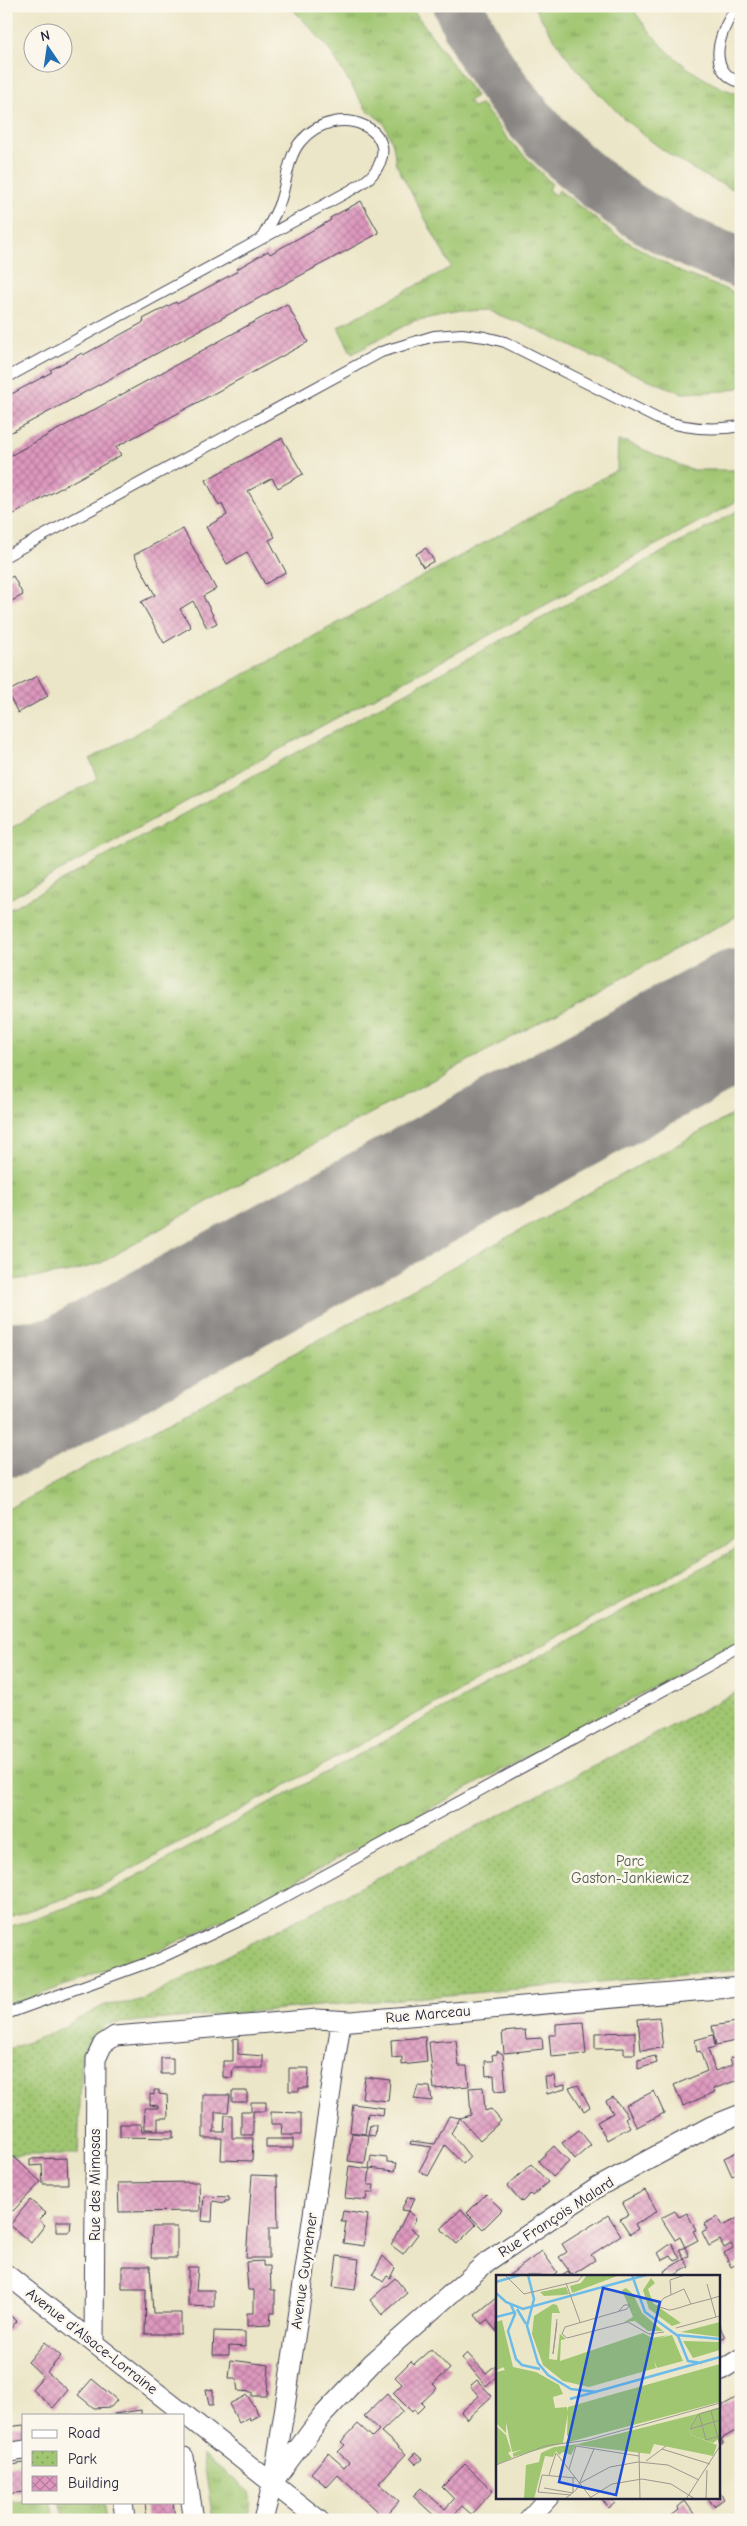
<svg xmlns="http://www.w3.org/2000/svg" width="747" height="2526" font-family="'Comic Neue',sans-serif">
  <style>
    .grass { fill: url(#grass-tufts); stroke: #617456 }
    .park { fill: url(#park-dots); stroke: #617456 }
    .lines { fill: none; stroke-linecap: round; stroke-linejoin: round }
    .taxiway { stroke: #878482; stroke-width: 51 }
    .runway { stroke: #878482; stroke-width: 128 }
    .building { fill: url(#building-cross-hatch) }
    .lane-casing { stroke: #403f50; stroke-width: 12 }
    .street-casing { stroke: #403f50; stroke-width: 21 }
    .lane { stroke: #fff; stroke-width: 10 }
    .street { stroke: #fff; stroke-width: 19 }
    .labels { text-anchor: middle; stroke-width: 5; stroke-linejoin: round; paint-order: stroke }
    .park-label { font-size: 15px; fill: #4e5b4e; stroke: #fbf7ec }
    .street-label { font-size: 15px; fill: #22223b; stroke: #fbf7ec }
    .inset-river { fill: none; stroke: #6cbce7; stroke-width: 2.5 }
    .inset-road { fill: none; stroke: #9b9890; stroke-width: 1 }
    .view { fill: #1d4ed8; fill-opacity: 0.15; stroke: #1d4ed8; stroke-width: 2.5 }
    .inset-edge { fill: none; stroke: #22223b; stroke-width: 2.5 }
  </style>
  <defs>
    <pattern id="grass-tufts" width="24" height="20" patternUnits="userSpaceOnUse" patternTransform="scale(1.25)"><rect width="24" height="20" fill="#a0c671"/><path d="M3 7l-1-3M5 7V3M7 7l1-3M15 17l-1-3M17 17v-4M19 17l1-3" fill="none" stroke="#82a05e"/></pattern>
    <pattern id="park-dots" width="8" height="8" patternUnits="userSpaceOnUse" patternTransform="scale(1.25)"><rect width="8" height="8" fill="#a0c671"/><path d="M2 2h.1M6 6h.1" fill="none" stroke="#82a05e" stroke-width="1.8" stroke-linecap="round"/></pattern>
    <pattern id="building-cross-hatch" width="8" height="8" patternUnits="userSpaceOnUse" patternTransform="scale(1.25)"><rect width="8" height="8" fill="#de98be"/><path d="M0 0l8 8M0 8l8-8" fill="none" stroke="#b47c9c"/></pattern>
  </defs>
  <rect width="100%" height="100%" fill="#fbf7ec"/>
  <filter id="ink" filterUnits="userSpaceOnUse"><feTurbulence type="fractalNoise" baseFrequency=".02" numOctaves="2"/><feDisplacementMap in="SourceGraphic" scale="10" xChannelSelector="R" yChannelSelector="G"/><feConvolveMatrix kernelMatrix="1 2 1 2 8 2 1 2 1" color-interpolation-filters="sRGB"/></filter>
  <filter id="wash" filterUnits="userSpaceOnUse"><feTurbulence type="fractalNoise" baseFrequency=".0096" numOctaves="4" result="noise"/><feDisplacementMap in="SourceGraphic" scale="20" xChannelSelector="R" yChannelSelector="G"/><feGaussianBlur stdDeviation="1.12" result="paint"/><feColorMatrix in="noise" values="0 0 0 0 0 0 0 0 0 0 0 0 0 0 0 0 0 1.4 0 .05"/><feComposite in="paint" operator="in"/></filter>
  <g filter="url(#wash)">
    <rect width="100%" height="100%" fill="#ece6c8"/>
    <path class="grass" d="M290 6H410L476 96 468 101 474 108 481 104 509 140 552 184 548 190 555 195 559 190 616 235 649 254 680 272 741 295V387L725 391 682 393 605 362 521 323 486 311 459 312 413 321 352 354 338 327 451 267 396 164 393 144 384 123 366 109 327 46Z
      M533 6H631C657 47 694 80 741 95V192C675 167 616 118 572 63 558 46 546 25 533 6Z
      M618 441 626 442 691 470H741V499L316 729 6 901V831L98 778 90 759 617 470Z
      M741 509V914L221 1194 101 1263 71 1272 6 1281V911Z
      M741 1110V1537L110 1881 96 1888 6 1918V1510Z
      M741 1546V1640L247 1908 158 1951 6 2007V1928L102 1895Z
      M203 2455 249 2491 251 2503 246 2520H213Z
      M24 2501 50 2502 55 2520H6V2503Z
      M60 2502H103L106 2520H66Z"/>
    <path class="park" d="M741 1690V1970L107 2024 82 2051 78 2155H6V2050L50 2034 105 2005 138 2002Z"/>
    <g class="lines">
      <path class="taxiway" d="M459 6C466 22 473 39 482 54 541 150 633 227 741 263
        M6 1347C81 1346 151 1324 220 1297"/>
      <path class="runway" d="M6 1413 741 1013"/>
    </g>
    <g id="blocks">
      <path class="building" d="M361 201 379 233 6 435V397L52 372 50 370 82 353 83 355 144 322 143 319 176 302 177 304 238 271 237 269 268 251 270 254 331 220 330 218Z
        M287 304 308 342 116 447 121 455 14 514 10 506 6 508V458Z
        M282 438 303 474 278 488 272 478 248 491 275 537 269 540 286 572 265 584 247 552 227 564 206 527 227 515 222 504 219 506 206 480Z
        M183 529 216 589 203 596 217 623 207 628 193 601 180 609 191 627 164 643 141 602 155 595 134 555Z
        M426 548 434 561 423 567 416 554Z
        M13 576 23 595 6 604V580Z
        M37 676 48 696 18 713 7 692Z
        M659 2017 663 2048 641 2050 638 2019Z
        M583 2022 586 2054 551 2057 549 2035H556V2024Z
        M737 2022 741 2040 716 2045 712 2026Z
        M525 2030 526 2039 542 2038 543 2049 504 2053 502 2032Z
        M635 2032V2054H624V2048L595 2049V2033Z
        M713 2035 715 2047 708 2049 715 2071 732 2065 730 2058 741 2055V2082L738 2080 713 2089 715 2092 683 2106 674 2085 707 2071 700 2051 697 2052 695 2040Z
        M425 2037 427 2062 402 2065V2057L392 2058 391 2040Z
        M238 2038V2054L263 2056V2068H233L232 2078 223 2077V2061H233V2039Z
        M456 2040 459 2066H467L469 2086 434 2089 429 2042Z
        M497 2051 503 2054 506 2090 495 2091 494 2075 486 2076 485 2061H493L492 2055 497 2054Z
        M655 2056 657 2063 638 2069V2060Z
        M161 2058H173V2074H161Z
        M289 2068H309L308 2088H299V2091H289Z
        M554 2076 556 2087 565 2085V2089L547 2094 545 2077Z
        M365 2077 390 2080 388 2101 362 2098Z
        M578 2085 590 2107 584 2111 569 2088Z
        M418 2086 430 2087 432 2101 414 2099Z
        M483 2087 485 2111 491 2109 501 2121 480 2140 460 2118 471 2115 469 2088Z
        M154 2090H159V2094L167 2095 168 2118H158V2130L145 2129 144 2108H158V2106L150 2105V2094L154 2095Z
        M232 2091H247V2102H232Z
        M654 2091 664 2113 637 2127 626 2105Z
        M203 2095H230L228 2112H215V2129L213 2132H224L225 2115H232V2138H253L252 2161 221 2160 222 2138H203Z
        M613 2097 628 2116 625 2118 630 2127 607 2140 597 2122 613 2113 606 2101Z
        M251 2102H266V2111H253V2135H241V2111H251Z
        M353 2104 384 2108 383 2115 368 2113 365 2134 350 2132Z
        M271 2112 301 2113V2135H281L282 2124H271Z
        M449 2116 460 2118 451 2133 470 2157 463 2164 445 2145 428 2176 419 2171 432 2147 410 2144 411 2141 435 2144Z
        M120 2124H141L142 2131H173V2138L120 2137Z
        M370 2125H376L375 2136 369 2135 365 2163 348 2161 352 2133 368 2135Z
        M579 2130 591 2145 575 2159 562 2143Z
        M266 2139H293V2148H266Z
        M554 2146 569 2162 553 2177 538 2161Z
        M741 2150V2172L732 2176 724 2158Z
        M13 2156 41 2182 13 2211 6 2205V2157Z
        M371 2156 387 2158V2162L397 2163 395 2171 369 2168Z
        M67 2158 68 2184H43L42 2165 30 2166V2159Z
        M531 2164 548 2182 532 2196 530 2194 522 2202 507 2186Z
        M349 2166 370 2169 368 2185H374L373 2193H367L366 2200 345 2198Z
        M252 2175 277 2176 278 2228H269V2258H246Z
        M199 2182 200 2211 119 2212 118 2183Z
        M645 2190 657 2211 635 2224 638 2229 630 2234 620 2219 629 2215 622 2202Z
        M486 2194 502 2210 483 2229 467 2213Z
        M204 2196 229 2197V2201H225V2203L213 2201 212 2222 202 2221Z
        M408 2197 415 2198 408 2211 416 2219 411 2229 418 2234 403 2254 391 2245 408 2211 401 2210Z
        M30 2200 46 2213 39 2220 45 2225 31 2243 10 2225Z
        M461 2209 476 2225 457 2244 441 2229Z
        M343 2211 368 2215 364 2246 343 2243 346 2222H341Z
        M675 2211 679 2217 687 2213 696 2230 693 2231 698 2240 685 2247 689 2256 684 2259 679 2250 685 2247 680 2237 675 2240 661 2218Z
        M608 2215 621 2235 591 2255 595 2260 572 2275 559 2257 567 2252 562 2244Z
        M717 2217 722 2226 740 2217 741 2220V2239L739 2240 740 2262 731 2267 724 2253 733 2248 731 2244 724 2248 720 2240 709 2246 702 2232 707 2229 704 2224Z
        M56 2221H71L70 2232H56Z
        M152 2227H177V2258H151Z
        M672 2243 680 2259 675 2261 671 2255 662 2260 658 2253Z
        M542 2251 557 2272 552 2276H508Z
        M337 2256 359 2259 355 2290 333 2287Z
        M383 2256 395 2268 390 2278 387 2276 383 2282 373 2274Z
        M684 2259 689 2267 673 2276H666L664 2271Z
        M263 2261V2266H270L271 2290H275V2313H271L270 2325 247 2326V2313H254V2290H248L246 2262Z
        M122 2266H150L153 2313H181V2334H145L146 2289H122Z
        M188 2267H198L196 2290H214V2307L188 2306Z
        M568 2271 571 2276H560Z
        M395 2278 407 2293 382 2315 370 2300Z
        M497 2297V2332L487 2320 482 2324 475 2315Z
        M6 2312 17 2321 6 2334Z
        M718 2323 725 2337 718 2340Z
        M214 2331 245 2332V2347L229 2346V2355H213Z
        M45 2342 61 2356 47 2372 68 2390 53 2408 32 2389 43 2376 28 2362Z
        M431 2349 450 2369 433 2384 437 2388 421 2403 424 2406 417 2413 414 2409 412 2412 393 2393 402 2384 395 2377 411 2361 414 2364Z
        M467 2353 486 2373 497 2364V2376L486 2386 462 2358Z
        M231 2360 269 2365 267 2396H252V2392L238 2391 236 2378H229Z
        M92 2379 117 2400 111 2407 94 2408 78 2395Z
        M477 2380 492 2396 467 2419 461 2412 479 2396 470 2386Z
        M206 2389 213 2390V2405H209Z
        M387 2394 403 2411 381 2432 406 2454 379 2483 399 2501 384 2518 338 2475 327 2487 311 2473 328 2453 344 2467 349 2462 338 2452 345 2445 341 2442 358 2424 372 2437 379 2430 364 2416Z
        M247 2395 259 2415 250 2420 249 2417 239 2423 229 2404Z
        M741 2395V2428L721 2439 723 2443 718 2446V2408Z
        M141 2410V2415H114V2414Z
        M24 2425V2441L6 2443V2427Z
        M415 2453 422 2459 416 2464 410 2458Z
        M24 2463V2492L6 2494V2466Z
        M465 2464 493 2491 471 2514 462 2506 449 2520H439L413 2496 421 2488 445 2509 454 2499 442 2487Z
        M718 2490 724 2499 714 2506 707 2497H718Z
        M600 2497H610L615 2503 609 2508Z
        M685 2501 697 2518 695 2520H666L679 2510 678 2507Z
        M145 2502H173L175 2520H147Z"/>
    </g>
  </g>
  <g filter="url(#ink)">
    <use href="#blocks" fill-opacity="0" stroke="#403f50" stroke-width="1"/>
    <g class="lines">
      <g class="lane-casing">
        <path id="lane" d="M737 6C721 30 703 69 741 83
          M6 378 353 189C359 185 367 181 372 175 409 132 338 98 301 141 287 157 287 183 280 202 276 214 269 225 263 236
          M6 556 381 352 434 336 462 334 485 337 505 342 658 419C686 429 712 431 741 426
          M6 2014 158 1959 248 1917 741 1648"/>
      </g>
      <g class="street-casing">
        <path id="street" d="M6 2274 319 2520
          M94 2341 96 2059 103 2044 115 2036 317 2019 351 2021 741 1987
          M718 2372 741 2358
          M6 2453 24 2450
          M184 2457 194 2520
          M273 2482 323 2415 372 2363 487 2262 598 2187 711 2126 741 2114
          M123 2502 125 2520
          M263 2520 273 2482 286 2400 341 2022
          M528 2520 549 2497"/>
      </g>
      <use href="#lane" class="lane"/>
      <use href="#street" class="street"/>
    </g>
  </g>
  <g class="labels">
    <g class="park-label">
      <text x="630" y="1866">Parc<tspan x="630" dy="17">Gaston-Jankiewicz</tspan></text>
    </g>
    <g class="street-label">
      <text transform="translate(428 2014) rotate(-5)" y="5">Rue Marceau</text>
      <text transform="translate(95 2185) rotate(-90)" y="5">Rue des Mimosas</text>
      <text transform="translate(556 2217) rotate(-33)" y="5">Rue François Malard</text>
      <text transform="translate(304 2271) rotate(-82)" y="5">Avenue Guynemer</text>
      <text transform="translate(92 2341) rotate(38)" y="5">Avenue d'Alsace-Lorraine</text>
    </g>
  </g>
  <g transform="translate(496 2275)">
    <rect width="224" height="224" fill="#ece6c8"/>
    <path d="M91 0H124L76 18 74 11 85 8ZM155 3 159 8 152 14 157 28 185 48 176 51 153 34 147 15ZM70 12 73 19 67 20 48 21 44 17ZM130 13 137 19 146 38 167 56H152L139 46 128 47 137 42 126 15ZM57 29 61 30 64 38H56L53 84 61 85 65 48 64 59 70 64 65 65 64 86 147 58 156 63 173 60 161 64 176 60 187 86 161 93 158 85 160 93 93 112 67 106 47 90 36 59 38 41ZM6 45 17 92 40 97 63 110 67 119 57 122 59 133 71 132 72 137 67 168 17 182V178L25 175 16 177 10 147V158L0 148V97L9 95 7 92 0 96V47ZM224 47V62L185 57ZM187 66 224 67V75L197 83ZM224 89V127L69 168 74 161H71L72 132ZM0 151 10 160 15 176 12 178 16 183 0 190Z" fill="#a0c671"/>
    <path d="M224 132V163L217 168 195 160 193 154 201 139Z" fill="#a0c671"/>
    <path d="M201 139 193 154 195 160 221 170 217 181 158 169 154 179 80 170 75 180 67 177 63 180 60 176 57 182 49 181 38 224H28L30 190 43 187 45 178 58 172 82 169Z" fill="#a0c671"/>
    <path class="inset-river" d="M32 0 38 24 31 51 42 88 52 100 75 114 101 117M136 0 149 37 182 61 192 86 206 88M0 7 24 0M0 18 10 27 27 34 150 0M15 30 19 39 12 56 20 84 26 90 44 94M21 34 30 49M0 42 20 37M181 60 224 64M74 124 224 82"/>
    <path class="inset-road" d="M9 0 28 19 82 6 87 0M70 8 84 47M211 9 220 42M175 20 174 5 189 0M195 29 188 14 168 23 161 31 173 35H174L179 34 195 29 214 24 224 21M61 48 57 79 61 44M69 52 66 59 71 63 132 47 153 59 168 57M69 52 131 34 134 30H128L123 36M180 53 224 41M202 139 194 154 224 145M223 161 210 165 203 139 224 133M166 174 214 189M143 177 144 224M150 186 170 171M0 190 49 171 92 165 224 128M73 194 80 171 143 181M53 200 60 178 96 224M84 208 114 192 142 187 172 190 203 205M48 213 77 218V203M75 220 42 217 46 200 80 203M69 224 81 214 98 174M92 224 116 209 146 204 175 209 199 224M133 224H159M190 224 224 171 215 136M210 224 211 195"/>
    <path class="view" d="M107 13 164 27 120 220 63 207Z"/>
    <rect width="224" height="224" class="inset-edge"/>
  </g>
  <rect width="747" height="2526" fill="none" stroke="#fbf7ec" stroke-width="25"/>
  <rect x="22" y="2414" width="162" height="90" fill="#fbf7ec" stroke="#a4a2a5"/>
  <rect x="32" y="2430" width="25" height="8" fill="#ffffff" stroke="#a4a2a5"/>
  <text x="68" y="2438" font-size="15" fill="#22223b">Road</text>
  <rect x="32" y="2451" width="25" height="15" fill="url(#park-dots)" stroke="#a4a2a5"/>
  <text x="68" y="2464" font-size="15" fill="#22223b">Park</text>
  <rect x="32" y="2476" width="25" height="15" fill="url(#building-cross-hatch)" stroke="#a4a2a5"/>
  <text x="68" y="2488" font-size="15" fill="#22223b">Building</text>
  <g transform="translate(48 48) rotate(347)"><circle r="24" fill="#fbf7ec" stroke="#a4a2a5"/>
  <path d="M0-4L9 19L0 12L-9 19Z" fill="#1f6fb2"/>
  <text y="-8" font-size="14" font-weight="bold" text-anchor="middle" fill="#22223b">N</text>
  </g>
</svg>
